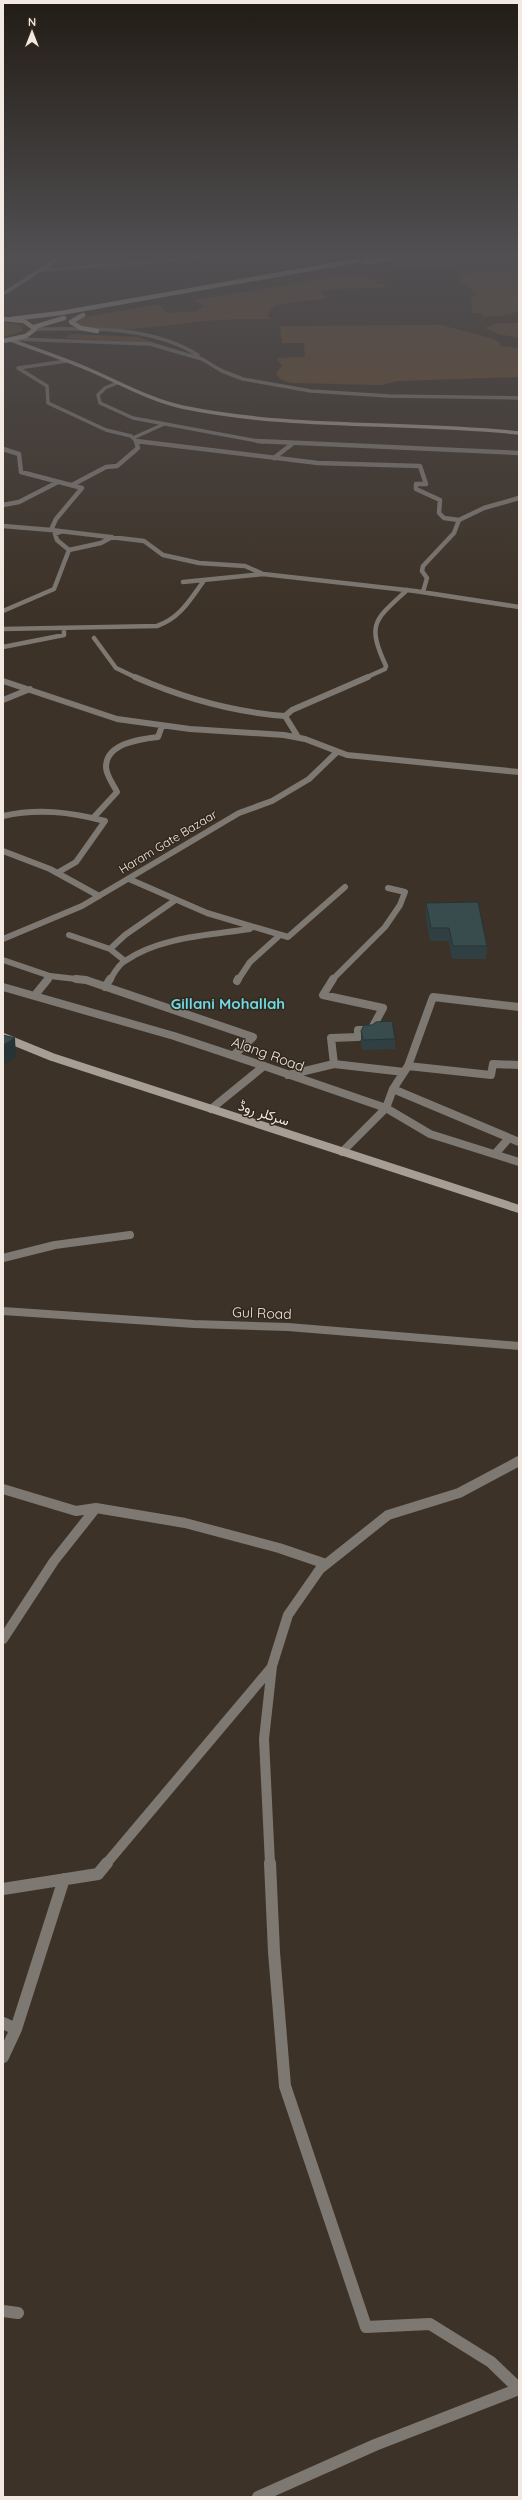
<svg xmlns="http://www.w3.org/2000/svg" width="522" height="2500" font-family="Quicksand,Vazirmatn,sans-serif">
  <style>
    .green { fill: #6a4b2b }
    .lines { fill: none; stroke-linecap: round; stroke-linejoin: round }
    .minor-far5 { stroke: #7e7872; stroke-width: 3.5 }
    .minor-far4 { stroke: #7e7872; stroke-width: 4.5 }
    .minor-far3 { stroke: #7e7872; stroke-width: 6 }
    .minor-far2 { stroke: #7e7872; stroke-width: 8 }
    .minor-far1 { stroke: #7e7872; stroke-width: 10 }
    .minor { stroke: #7e7872; stroke-width: 12 }
    .tertiary { stroke: #7e7872; stroke-width: 8 }
    .secondary-far1 { stroke: #a79e95; stroke-width: 3.5 }
    .secondary { stroke: #a79e95; stroke-width: 8 }
    .primary { stroke: #c7bbaf; stroke-width: 4.5 }
    .wall { fill: #304042 }
    .shaded-wall { fill: #273436 }
    .building { fill: #384b4d; stroke: #273436 }
    .labels { text-anchor: middle; stroke-width: 3; stroke-linejoin: round; paint-order: stroke }
    .far-street-label { font-size: 12px; fill: #f1e9e2; stroke: #33281d }
    .street-label { font-size: 14px; fill: #f1e9e2; stroke: #33281d }
    .neighbourhood-label { font-size: 15px; font-weight: bold; fill: #6dd9e3; stroke: #33281d }
  </style>
  <rect width="100%" height="100%" fill="#3d3227"/>
  <path class="green" d="M421 258H504C470 262 422 276 390 263Z
    M519 271V311L508 315 483 317 482 313H472L471 297 477 296 476 292 463 284 456 274Z
    M353 274 390 287 322 290 321 293 327 298 275 305 267 315 271 319C249 319 227 319 206 321 184 322 88 340 76 321L79 318 158 304 167 313 198 311 197 309 205 307 195 300Z
    M3 322 20 325 23 331 3 337Z
    M497 323H519V338L498 334 485 328Z
    M441 325 494 339 501 344 499 346 519 348V377L398 381 381 385 291 383 280 379 276 373 282 366 277 359 279 358 305 357 304 343H282L280 326Z
    M71 334 138 337 186 353 143 342 64 338Z"/>
  <g class="lines">
    <path class="minor-far5" d="M41 270 202 258
      M35 329C91 329 149 325 198 355
      M15 339 150 344 202 359 222 371 243 379 311 391 389 396 519 398
      M67 361 18 368 47 386 48 403 106 430 131 436 136 441 144 442
      M117 383 105 388 98 395 100 403 133 418 263 442
      M133 438 164 424"/>
    <path class="minor-far4" d="M136 441 318 463 420 466 426 484H416V489L440 500 439 513 444 518 459 520
      M257 441 519 453
      M3 449 19 454 21 472 82 488 56 519 51 530 144 541 163 555 199 563 245 566 263 574 415 591 519 607
      M274 458 292 444
      M72 485 106 467 117 466 138 448 136 441
      M3 505 19 502 58 482
      M3 526 51 530
      M69 550 101 543 112 537
      M183 582 263 574
      M423 592 427 578 422 571 423 566 454 533 459 520 484 508 519 498
      M3 611 54 589 69 550 57 540 55 534 60 532
      M3 629 157 626C180 618 189 601 203 582
      M94 638 116 668 137 678
      M3 647 64 635V629
      M365 678 385 669 386 666C366 623 375 620 407 590"/>
    <path class="minor-far3" d="M135 677C183 698 233 712 285 716
      M3 681 117 719 190 729 284 735 305 739 347 755 519 772
      M3 700 30 689
      M298 737 285 716 292 710 368 677
      M3 816C38 808 70 812 105 821L76 862 57 873
      M94 817 117 792C113 784 106 775 106 767 106 743 141 739 158 737L162 726
      M3 851 50 869 99 896
      M129 879 207 913 288 937 345 887
      M69 935 110 949 125 961
      M3 939 82 906 239 813 272 801 309 779 337 752
      M110 949 125 935 174 901
      M3 960 50 976 47 980
      M50 976 85 980
      M110 980C114 973 118 965 125 961 159 937 210 935 250 929
      M238 980 250 962 280 935
      M332 980 385 927 400 905 405 892 388 888"/>
    <path class="minor-far2" d="M76 979 86 980 253 1037 234 1055
      M333 979 323 995 383 1008 371 1030H358V1037L331 1038 334 1064
      M237 981 238 979
      M3 987 174 1036 264 1066 386 1108 430 1134 519 1162
      M105 987 110 979
      M35 995 48 979
      M408 1066 491 1075 493 1064 519 1065
      M288 1075 334 1064 404 1072
      M393 1089 519 1142
      M211 1109 264 1066
      M342 1152 386 1108 393 1089 408 1066 433 997 519 1007
      M495 1154 509 1138
      M3 1258 55 1245 130 1235"/>
    <path class="minor-far1" d="M3 1489 76 1511 96 1508 185 1523 279 1548 326 1564
      M3 1639 54 1561 96 1508
      M106 1864 272 1667
      M270 1864 264 1739 272 1666 288 1615 320 1569 388 1515 459 1493 519 1461"/>
    <path class="minor" d="M270 1863 274 1952 285 2086 366 2327 430 2324 491 2362 519 2389
      M3 1889 98 1874 107 1863
      M3 2023 16 2029 3 2057
      M16 2029 64 1879
      M3 2311 18 2313
      M258 2497 375 2445 519 2389"/>
    <path class="tertiary" d="M3 1311 194 1324 288 1327 519 1346"/>
    <path class="secondary-far1" d="M3 294 59 258
      M11 340C37 350 64 359 90 370 120 383 150 400 182 407 293 430 407 421 519 433"/>
    <path class="secondary" d="M3 1037 52 1057 519 1209"/>
    <path class="primary" d="M365 262 391 258
      M83 315 71 322 81 328 97 331
      M3 319 24 321 35 329 26 336 3 341
      M11 319 61 313 372 258
      M34 327 64 318"/>
  </g>
  <path class="wall" d="M426 903 487 946 486 959H452L449 941H430L426 916Z
    M361 1031 395 1039V1049L362 1050 361 1041Z"/>
  <path class="shaded-wall" d="M15 1038 16 1057 3 1065V1045Z"/>
  <path class="building" d="M478 902 487 946H453L449 928H431L426 903Z
    M392 1021 395 1039 363 1040 361 1031 364 1025H372L376 1022Z
    M3 1035 15 1038 3 1045Z"/>
  <linearGradient id="sky" x2="0" y2="1"><stop stop-color="#221c15"/><stop offset="0.42" stop-color="#514f52"/><stop offset="1" stop-color="#514f52" stop-opacity="0"/></linearGradient>
  <rect width="522" height="608" fill="url(#sky)"/>
  <g class="labels">
    <g class="far-street-label">
      <text transform="translate(168 842) rotate(-31)" y="4">Haram Gate Bazaar</text>
    </g>
    <g class="street-label">
      <text transform="translate(268 1054) rotate(20)" y="5">Alang Road</text>
      <text transform="translate(264 1113) rotate(18)" y="5">سرکلر روڈ</text>
      <text transform="translate(262 1313) rotate(2)" y="5">Gul Road</text>
    </g>
    <g class="neighbourhood-label">
      <text x="228" y="1009">Gillani Mohallah</text>
    </g>
  </g>
  <rect width="522" height="2500" fill="none" stroke="#f1e9e2" stroke-width="8"/>
  <g transform="translate(32 32)" stroke="#33281d" stroke-width="3" paint-order="stroke">
  <path d="M0-3L7 15L0 10L-7 15Z" fill="#f1e9e2"/>
  <text y="-6" font-size="11" font-weight="bold" text-anchor="middle" fill="#f1e9e2">N</text>
  </g>
</svg>
